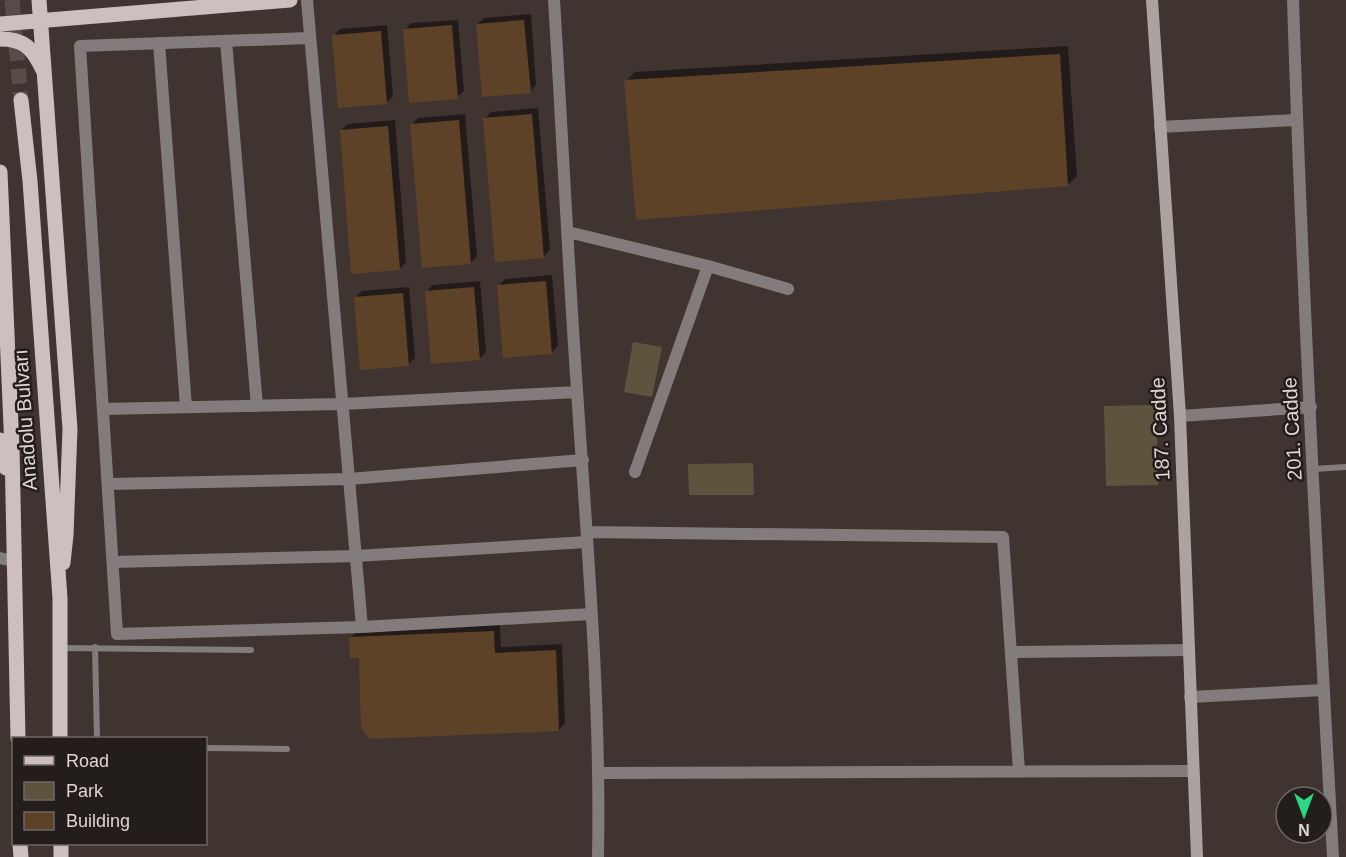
<svg xmlns="http://www.w3.org/2000/svg" width="1346" height="857" font-family="Helvetica,sans-serif">
  <style>
    .green { fill: #5e543e }
    .shadow { fill: #0007 }
    .building { fill: #5e4227 }
    .lines { fill: none; stroke-linecap: round; stroke-linejoin: round }
    .primary-tunnel { stroke: #584c49; stroke-width: 15; stroke-dasharray: 15 8; stroke-linecap: butt }
    .lane { stroke: #837c7c; stroke-width: 6 }
    .street { stroke: #837c7c; stroke-width: 12 }
    .secondary { stroke: #ada2a2; stroke-width: 12 }
    .primary { stroke: #cebfbf; stroke-width: 15 }
    .labels { text-anchor: middle; stroke-width: 5; stroke-linejoin: round; paint-order: stroke }
    .street-label { font-size: 20px; fill: #ded7d4; stroke: #231d1b }
  </style>
  <rect width="100%" height="100%" fill="#403430"/>
  <path class="green" d="M633 342 662 347 652 397 624 392Z
    M1156 405 1158 485 1106 486 1104 406Z
    M753 463 754 495H689L688 464Z"/>
  <path class="shadow" d="M531 14 536 85 530 92 477 24 484 18Z
    M458 20 464 91 457 97 405 30 411 23Z
    M387 25 393 96 386 103 334 36 340 29Z
    M1068 46 1077 176 1068 185 626 81 635 72Z
    M538 108 550 250 543 257 485 119 491 112Z
    M465 114 477 256 471 263 412 125 418 118Z
    M395 120 406 262 400 269 341 130 348 124Z
    M552 275 558 346 551 353 499 285 505 279Z
    M480 281 486 352 479 359 426 292 433 285Z
    M409 287 415 358 408 365 355 298 362 291Z
    M500 625 501 647 562 644 565 723 559 730 360 656 351 637 357 631Z"/>
  <path class="building" d="M524 20 531 93 482 97 476 24Z
    M452 25 458 99 409 103 403 29Z
    M381 31 387 104 338 108 332 35Z
    M1060 54 1068 186 636 220 624 80Z
    M532 114 544 258 495 262 483 118Z
    M459 120 471 264 422 268 410 124Z
    M388 126 400 270 351 274 340 130Z
    M546 281 552 354 503 358 497 285Z
    M474 287 480 360 431 364 425 291Z
    M403 293 409 366 360 370 354 297Z
    M494 631 495 653 556 650 559 731 370 739 361 728 359 658H350L349 637Z"/>
  <g class="lines">
    <path class="primary-tunnel" d="M12 0 21 100"/>
    <path class="lane" d="M1313 469 1346 467
      M95 647 97 738
      M60 648 251 650
      M206 748 287 749"/>
    <path class="street" d="M307 0 362 627
      M554 0C562 130 568 260 577 390 587 545 601 701 598 857
      M1293 0C1302 286 1317 572 1333 857
      M309 38 80 46 117 634 362 627 591 614
      M226 41 257 406
      M159 43 186 407
      M1160 127 1296 120
      M568 232 708 266 788 289
      M103 409 342 404 577 392
      M1180 416 1311 407
      M635 472 708 266
      M108 484 349 479 583 460
      M587 532 1003 537 1019 771
      M0 558 14 561
      M113 562 356 556 587 542
      M1011 652 1189 650
      M1190 697 1323 690
      M600 773 1193 771"/>
    <path class="secondary" d="M1152 0 1180 416 1197 857"/>
    <path class="primary" d="M39 0 70 429 66 535 63 563
      M0 24 290 0
      M0 39C25 39 33 49 43 70
      M21 100 30 181 60 598V738
      M0 172 12 449 18 738
      M0 440 6 468
      M20 844 21 857
      M61 844V857"/>
  </g>
  <g class="labels">
    <g class="street-label">
      <text transform="translate(25 420) rotate(-94)" y="7">Anadolu Bulvarı</text>
      <text transform="translate(1160 429) rotate(-93)" y="7">187. Cadde</text>
      <text transform="translate(1292 429) rotate(-93)" y="7">201. Cadde</text>
    </g>
  </g>
  <rect x="12" y="737" width="195" height="108" fill="#231d1b" stroke="#6e6765" stroke-width="1.5"/>
  <rect x="24" y="756" width="30" height="9" fill="#cebfbf" stroke="#6e6765" stroke-width="1.5"/>
  <text x="66" y="767" font-size="18" fill="#ded7d4">Road</text>
  <rect x="24" y="782" width="30" height="18" fill="#5e543e" stroke="#6e6765" stroke-width="1.5"/>
  <text x="66" y="797" font-size="18" fill="#ded7d4">Park</text>
  <rect x="24" y="812" width="30" height="18" fill="#5e4227" stroke="#6e6765" stroke-width="1.5"/>
  <text x="66" y="827" font-size="18" fill="#ded7d4">Building</text>
  <g transform="translate(1304 815) rotate(180)"><circle r="28" fill="#231d1b" stroke="#6e6765" stroke-width="1.5"/>
  <path d="M0-4.5L10 22L0 15L-10 22Z" fill="#2dd883"/>
  <text y="-9" font-size="16" font-weight="bold" text-anchor="middle" fill="#ded7d4">N</text>
  </g>
</svg>
